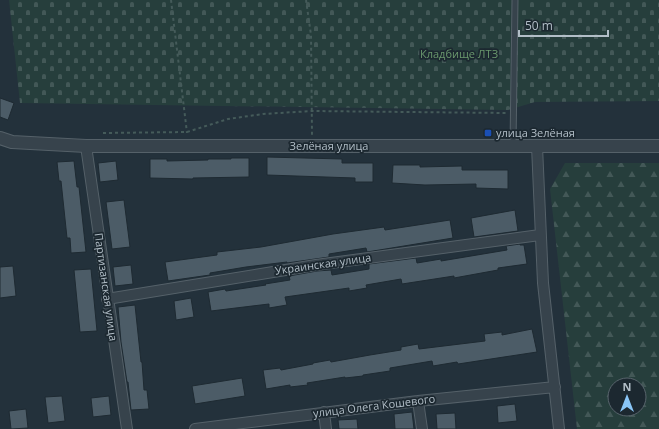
<svg xmlns="http://www.w3.org/2000/svg" width="659" height="429" font-family="'Open Sans',sans-serif">
  <style>
    .forest { fill: url(#forest-firs); fill-rule: evenodd }
    .cemetery { fill: url(#cemetery-stones) }
    .building { fill: #4c5c67; stroke: #1e2a32 }
    .lines { fill: none; stroke-linecap: round; stroke-linejoin: round }
    .service-casing { stroke: #556169; stroke-width: 7 }
    .minor-casing { stroke: #556169; stroke-width: 12 }
    .tertiary-casing { stroke: #556169; stroke-width: 14 }
    .path { stroke: #455b5a; stroke-width: 2; stroke-dasharray: 3 3; stroke-linecap: butt }
    .service { stroke: #37434c; stroke-width: 5 }
    .minor { stroke: #37434c; stroke-width: 10 }
    .tertiary { stroke: #37434c; stroke-width: 12 }
    .transit-dot { fill: #1a4fb4; stroke: #1c2830; stroke-width: 1.5 }
    .labels { text-anchor: middle; stroke-width: 3.5; stroke-linejoin: round; paint-order: stroke }
    .park-label { font-size: 11px; fill: #6a986d; stroke: #1c2830 }
    .poi-label { font-size: 11px; fill: #b2bec7; stroke: #1c2830; text-anchor: start }
    .street-label { font-size: 11px; fill: #b2bec7; stroke: #1c2830 }
  </style>
  <defs>
    <pattern id="forest-firs" width="22" height="20" patternUnits="userSpaceOnUse"><rect width="22" height="20" fill="#263e3c"/><path d="M5 1l3.5 6h-7zM16 11l3.5 6h-7z" fill="#435857"/></pattern>
    <pattern id="cemetery-stones" width="16" height="16" patternUnits="userSpaceOnUse"><rect width="16" height="16" fill="#263e3c"/><path d="M2 7V4a2 2 0 0 1 4 0v3zM10 15v-3a2 2 0 0 1 4 0v3z" fill="#435857"/></pattern>
  </defs>
  <rect width="100%" height="100%" fill="#23313b"/>
  <path class="forest" d="M565 163H659V429H577L550 189ZM615 385H639V409H615Z"/>
  <path class="cemetery" d="M9 0H659V101L535 102 508 110 20 103Z"/>
  <path class="building" d="M0 98 14 103 8 120 0 117Z
    M267 157 342 159V163H373V182H355V178L267 175Z
    M231 158H249V177L193 178V179L150 178V159H167V161L208 160V159H231Z
    M74 161 77 187H79L86 252 71 253 70 238H67L61 181H59L57 162Z
    M116 161 118 180 100 182 98 163Z
    M393 165H420V167L462 166V170H508V189L476 188V184L425 185 392 183Z
    M124 200 130 247 112 249 106 202Z
    M515 210 518 231 474 237 471 218Z
    M450 220 453 238 367 252 366 248 329 254V257L287 263V262L246 267 210 273V275L168 281 165 262 217 255V252L261 247 333 234 384 227 385 230Z
    M520 244V245H524L527 264 498 268V270L454 278V276L402 284 401 279 366 285 367 288 349 291V288L285 297 287 305 269 308V304L211 311 208 292 225 289 226 291 266 285 265 284 290 280 289 276 317 271 331 270 332 275 369 269V264L416 258 417 263 441 259V261L507 250 506 246Z
    M131 265 133 284 115 286 113 267Z
    M13 266 16 296 0 298V267Z
    M91 269 97 331 80 332 74 270Z
    M191 298 194 317 176 320 174 301Z
    M135 305 141 362H142L144 390H147L149 409 131 410 128 382H127L121 342 118 307Z
    M532 329 537 352 458 364 457 362 433 366 432 361 390 368V371L363 375V376L345 378V377L307 383 308 385 290 387V385L266 389 263 370 280 368 281 370 313 364V363L330 360 331 362 370 355 401 350V347L418 344 419 349 485 341 484 334 502 332V335Z
    M242 378 245 396 195 404 192 386Z
    M62 396 65 421 48 423 45 397Z
    M109 396 111 415 93 417 91 398Z
    M515 404 517 421 498 423 497 406Z
    M26 409 28 428 11 429 9 411Z
    M412 412 414 429H395L394 414Z
    M455 413 456 429H437L436 414Z
    M357 419 358 429H339L338 420Z"/>
  <g class="lines">
    <g class="service-casing">
      <path id="service" d="M513 146 515 0"/>
    </g>
    <g class="minor-casing">
      <path id="minor" d="M86 146 127 429
        M537 146 543 283 559 429
        M107 299 316 265 540 235
        M418 401 422 429
        M324 412 326 429
        M195 429 418 401 555 387"/>
    </g>
    <g class="tertiary-casing">
      <path id="tertiary" d="M0 138 12 142 86 146H659"/>
    </g>
    <path class="path" d="M171 0 187 133
      M306 0 311 35 312 135
      M103 133 187 132 228 119 263 114 312 111 506 113"/>
    <use href="#service" class="service"/>
    <use href="#minor" class="minor"/>
    <use href="#tertiary" class="tertiary"/>
  </g>
  <rect class="transit-dot" x="484" y="129" width="8" height="8" rx="2"/>
  <g class="labels">
    <g class="park-label">
      <text x="459" y="58">Кладбище ЛТЗ</text>
    </g>
    <g class="poi-label">
      <text x="496" y="137">улица Зелёная</text>
    </g>
    <g class="street-label">
      <text x="329" y="150">Зелёная улица</text>
      <text transform="translate(323 264) rotate(-8)" y="4">Украинская улица</text>
      <text transform="translate(106 287) rotate(82)" y="4">Партизанская улица</text>
      <text transform="translate(374 406) rotate(-7)" y="4">улица Олега Кошевого</text>
    </g>
  </g>
  <g transform="translate(627 397)"><circle r="19" fill="#1c2830" stroke="#58646c"/>
  <path d="M0-3L7 15L0 10L-7 15Z" fill="#89c5f6"/>
  <text y="-6" font-size="11" font-weight="bold" text-anchor="middle" fill="#b2bec7">N</text>
  </g>
  <path d="M519 30v6h89v-6" fill="none" stroke="#b2bec7" stroke-width="2"/>
  <text x="525" y="30" font-size="12" fill="#b2bec7" stroke="#1c2830" stroke-width="3" paint-order="stroke">50 m</text>
</svg>
